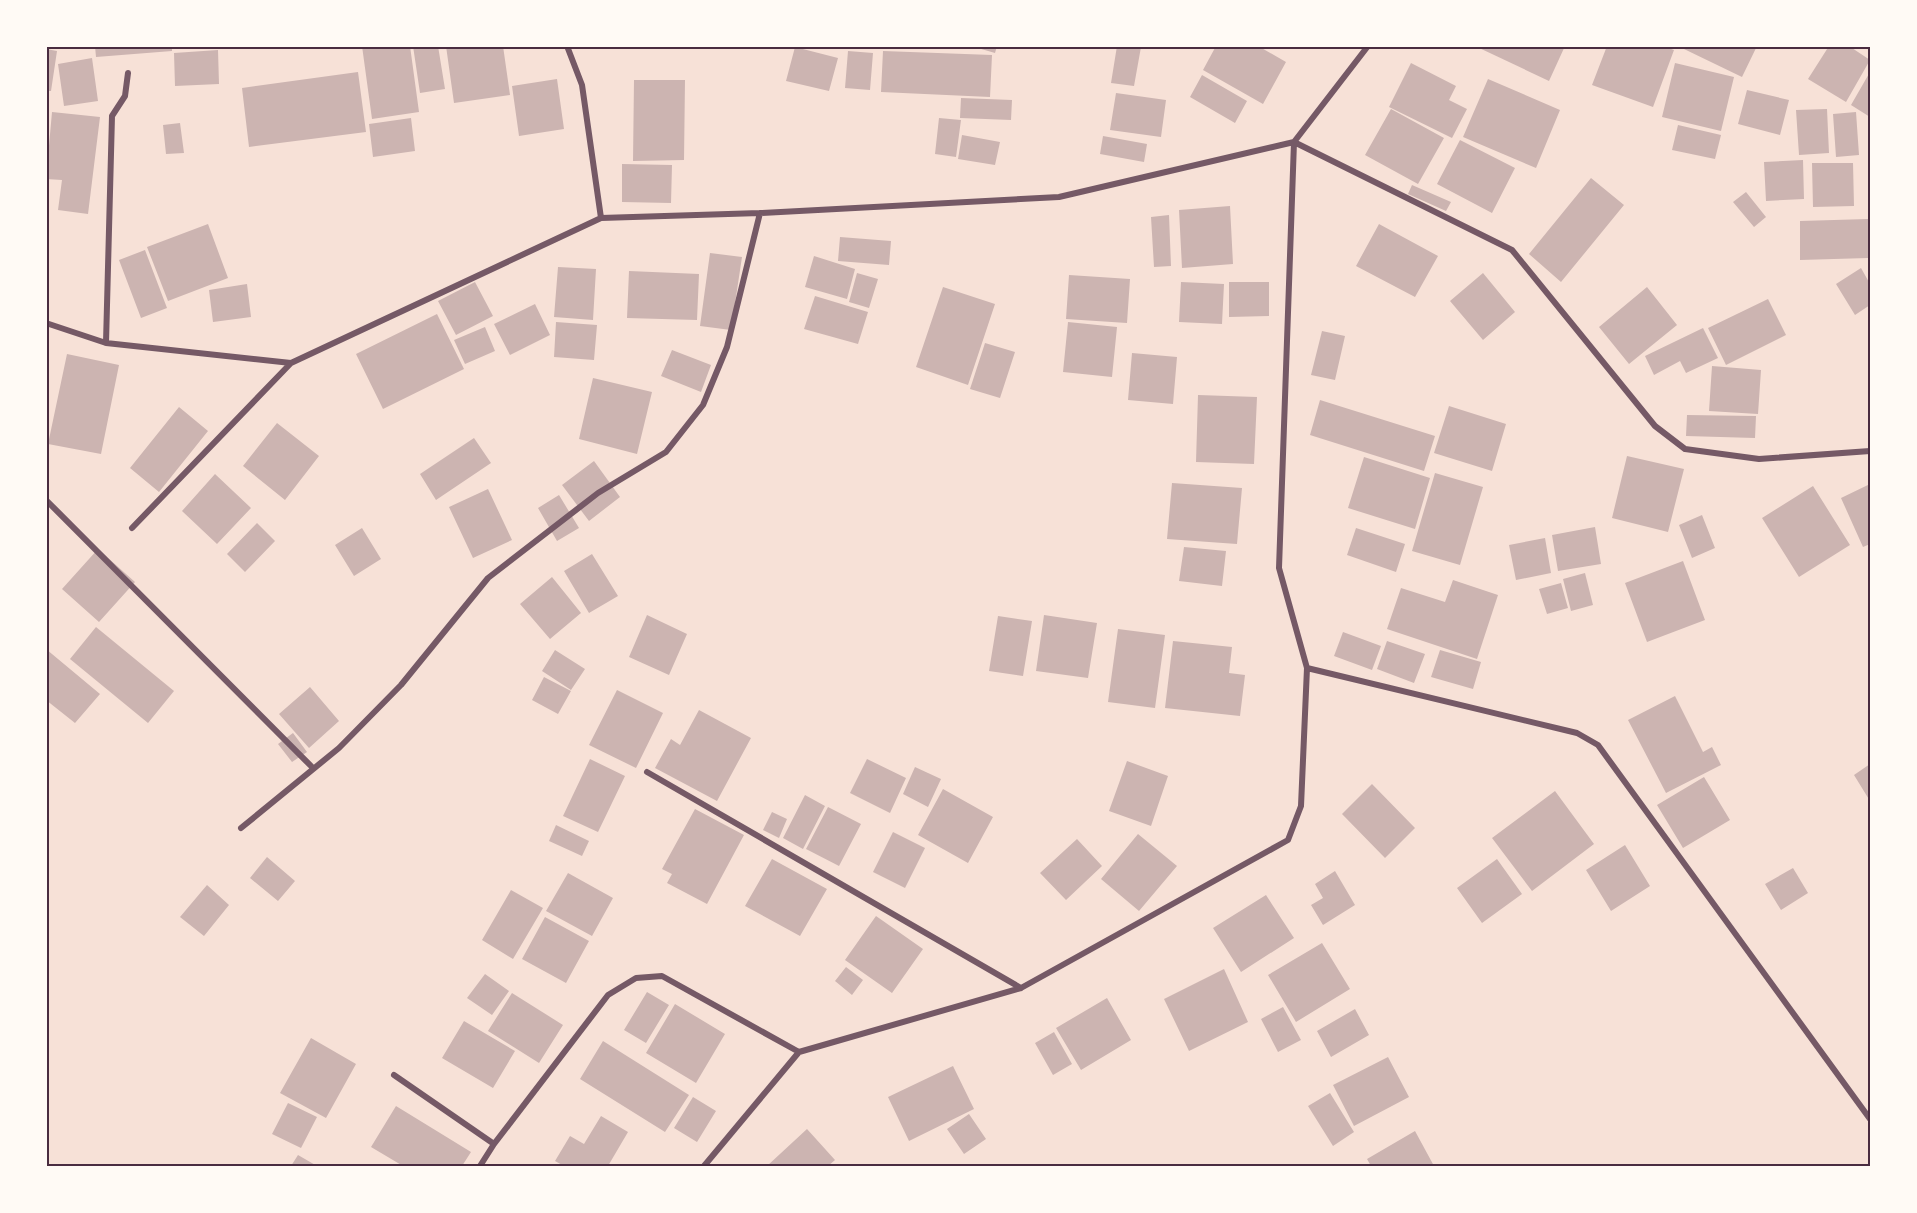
<svg xmlns="http://www.w3.org/2000/svg" width="1917" height="1213" font-family="Overpass,sans-serif">
  <style>
    .building { fill: #ccb4b1 }
    .lines { fill: none; stroke-linecap: round; stroke-linejoin: round }
    .minor { stroke: #755966; stroke-width: 6 }
    .neatline { fill: none; stroke: #4a2c40; stroke-width: 2 }
  </style>
  <rect width="100%" height="100%" fill="#f7e1d7"/>
  <path class="building" d="M95 46H172V51L96 57Z
    M362 46H410L419 112 372 119Z
    M413 46H438L445 89 420 93Z
    M446 46H503L510 95 454 103Z
    M971 46H997L995 53Z
    M1117 46 1141 47 1134 86 1111 83Z
    M1216 46H1258L1286 62 1263 104 1203 70Z
    M1475 46H1565L1549 81Z
    M1607 46H1663L1674 50 1653 107 1592 85Z
    M1685 46H1757L1742 77 1684 49Z
    M1829 46H1849L1870 60 1846 102 1808 79Z
    M795 47 838 58 829 91 786 81Z
    M46 49 57 51 51 91H46Z
    M218 50 219 84 175 86 174 53Z
    M848 51 873 53 870 90 845 88Z
    M883 51 992 55 990 97 881 92Z
    M92 58 98 101 64 106 58 64Z
    M1411 63 1456 86 1449 100 1467 109 1452 138 1389 107Z
    M1675 63 1734 77 1721 131 1662 117Z
    M358 72 366 132 249 147 242 88Z
    M1870 72V117L1851 105Z
    M1202 75 1247 101 1235 123 1190 97Z
    M557 79 564 129 519 136 512 86Z
    M1488 79 1560 110 1536 168 1463 137Z
    M634 80H685L684 160 633 161Z
    M1747 90 1789 100 1780 135 1738 124Z
    M1116 93 1166 100 1161 137 1110 130Z
    M961 98 1012 100 1011 120 960 118Z
    M1391 109 1444 138 1418 184 1365 155Z
    M1827 109 1829 153 1799 155 1796 110Z
    M52 112 100 117 88 214 58 210 62 180 46 179Z
    M1856 112 1859 155 1836 157 1833 114Z
    M411 118 415 151 373 157 369 124Z
    M939 118 961 120 956 157 935 154Z
    M180 123 184 153 166 154 163 125Z
    M1678 125 1721 135 1715 159 1672 150Z
    M962 135 1000 142 995 165 958 159Z
    M1103 136 1147 144 1144 162 1100 154Z
    M1460 140 1515 168 1492 213 1437 184Z
    M1803 160 1804 199 1766 201 1764 162Z
    M1812 163H1853L1854 206 1813 207Z
    M622 164 672 165 671 203 622 202Z
    M1591 178 1624 205 1561 282 1529 254Z
    M1412 185 1451 202 1446 211 1408 194Z
    M1746 192 1766 217 1754 227 1733 202Z
    M1230 206 1233 264 1182 268 1179 210Z
    M1169 215 1171 266 1154 267 1151 217Z
    M1868 219V258L1800 260V221Z
    M208 224 228 278 168 301 147 247Z
    M1379 224 1438 256 1415 297 1356 266Z
    M840 237 891 241 889 265 838 261Z
    M145 250 167 308 141 318 119 260Z
    M710 253 742 257 731 330 700 326Z
    M814 256 855 269 847 299 805 287Z
    M558 267 596 269 593 320 554 317Z
    M1861 268 1870 284V305L1855 315 1836 284Z
    M629 271 699 274 697 320 627 318Z
    M857 273 878 279 869 308 849 302Z
    M1483 273 1515 312 1483 340 1450 301Z
    M1069 275 1130 279 1127 323 1066 319Z
    M475 282 493 316 456 335 438 301Z
    M1181 282 1224 284 1222 324 1179 322Z
    M1229 282H1269V316L1229 317Z
    M247 284 251 317 213 322 209 290Z
    M943 287 995 304 968 385 916 367Z
    M1647 287 1677 325 1629 364 1599 327Z
    M815 296 868 312 858 344 804 329Z
    M1768 299 1786 335 1726 365 1708 328Z
    M535 304 550 335 510 355 494 324Z
    M437 314 464 369 383 409 356 354Z
    M556 322 597 325 594 360 554 357Z
    M1068 322 1117 327 1112 377 1063 372Z
    M485 327 495 351 465 364 454 340Z
    M1703 328 1718 358 1686 373 1680 361 1654 375 1645 356Z
    M1322 331 1345 336 1335 380 1311 375Z
    M985 343 1015 352 1000 398 970 389Z
    M672 350 711 365 701 392 661 376Z
    M1132 353 1177 357 1173 404 1128 400Z
    M67 354 119 365 101 454 48 444Z
    M1712 366 1761 370 1758 414 1709 411Z
    M593 378 652 392 637 454 579 439Z
    M1198 395 1257 397 1254 464 1196 462Z
    M1320 400 1435 436 1424 471 1310 435Z
    M1449 406 1506 424 1492 471 1434 453Z
    M179 407 208 431 159 492 130 468Z
    M1687 415 1756 416 1755 438 1686 436Z
    M277 423 319 456 285 500 243 466Z
    M474 438 491 463 436 500 420 474Z
    M1627 456 1684 469 1668 532 1612 518Z
    M1364 457 1430 478 1415 529 1348 508Z
    M594 461 620 497 589 521 562 485Z
    M1435 473 1483 487 1460 565 1412 551Z
    M215 474 251 508 217 544 182 511Z
    M1172 483 1242 488 1237 544 1167 539Z
    M1870 484V544L1863 547 1841 498Z
    M1813 486 1850 545 1799 577 1762 518Z
    M488 489 512 540 473 558 449 507Z
    M559 495 579 528 557 541 538 508Z
    M1702 515 1715 548 1692 558 1679 525Z
    M257 523 275 541 245 572 227 554Z
    M1595 527 1601 564 1558 571 1552 535Z
    M362 528 381 559 354 576 335 545Z
    M1356 528 1405 544 1396 572 1347 555Z
    M1545 538 1551 573 1516 580 1509 545Z
    M1184 547 1226 551 1222 586 1179 581Z
    M98 549 135 582 99 622 62 589Z
    M592 554 618 596 589 613 564 571Z
    M1683 561 1705 620 1647 642 1625 583Z
    M1585 573 1593 605 1571 611 1563 579Z
    M552 577 581 613 550 639 520 604Z
    M1453 580 1498 595 1477 659 1387 629 1401 588 1445 602Z
    M1561 583 1568 608 1547 614 1539 589Z
    M647 615 687 634 669 675 629 657Z
    M1044 615 1097 623 1088 678 1036 671Z
    M998 616 1032 621 1023 676 989 671Z
    M96 627 174 691 148 723 70 659Z
    M1118 629 1165 635 1155 708 1108 702Z
    M1343 632 1381 646 1372 670 1334 656Z
    M1173 641 1232 647 1229 673 1245 675 1240 716 1165 708Z
    M1387 641 1425 654 1414 683 1377 669Z
    M46 649 100 694 75 723 46 700Z
    M555 650 585 669 571 690 542 671Z
    M1440 650 1481 662 1473 689 1431 677Z
    M544 677 571 691 558 714 532 700Z
    M310 687 339 721 309 748 279 714Z
    M617 690 663 713 636 768 589 745Z
    M1675 696 1703 752 1712 747 1721 765 1666 793 1628 720Z
    M699 710 751 738 717 801 655 768 671 739 680 745Z
    M293 733 307 752 292 762 278 744Z
    M590 759 625 776 598 832 563 816Z
    M867 759 906 778 890 813 850 793Z
    M1127 761 1168 776 1151 826 1109 811Z
    M1870 764V801L1854 775Z
    M915 767 941 779 928 807 903 794Z
    M1704 777 1730 820 1683 848 1657 805Z
    M1372 784 1415 828 1385 858 1342 814Z
    M943 789 993 817 968 863 918 835Z
    M1555 791 1594 844 1532 891 1492 838Z
    M805 795 825 806 803 849 783 838Z
    M828 807 861 824 839 866 806 849Z
    M695 809 744 835 707 904 667 883 672 874 662 869Z
    M772 812 787 819 779 838 763 830Z
    M556 825 589 841 582 856 549 841Z
    M893 832 925 848 905 888 873 872Z
    M1138 834 1177 866 1139 911 1101 879Z
    M1077 839 1102 866 1066 900 1040 873Z
    M1625 845 1650 886 1611 911 1586 870Z
    M267 857 295 881 278 901 250 878Z
    M772 859 827 889 800 936 745 906Z
    M1497 859 1522 894 1482 923 1457 888Z
    M1793 868 1808 893 1781 910 1765 884Z
    M1335 871 1355 905 1323 925 1311 905 1323 898 1315 884Z
    M568 873 613 898 592 936 546 911Z
    M207 885 229 905 204 936 180 917Z
    M511 890 543 908 513 959 482 940Z
    M1266 895 1294 938 1241 972 1213 928Z
    M876 916 923 949 892 993 845 960Z
    M545 917 589 941 566 983 522 959Z
    M1322 943 1350 989 1296 1022 1268 975Z
    M846 967 863 980 852 995 835 981Z
    M1224 969 1248 1022 1189 1051 1164 999Z
    M485 974 509 991 492 1015 467 998Z
    M647 992 669 1005 646 1043 624 1030Z
    M512 993 563 1025 539 1063 488 1031Z
    M1107 998 1131 1040 1081 1070 1056 1028Z
    M675 1004 725 1034 696 1083 646 1053Z
    M1283 1007 1301 1040 1278 1052 1261 1019Z
    M1355 1009 1369 1035 1331 1057 1317 1031Z
    M464 1021 515 1051 493 1088 442 1058Z
    M1054 1032 1072 1064 1053 1075 1035 1043Z
    M311 1038 356 1064 326 1118 280 1093Z
    M603 1041 689 1095 665 1132 580 1079Z
    M1388 1057 1409 1097 1354 1126 1333 1085Z
    M953 1066 974 1109 909 1141 888 1097Z
    M1330 1093 1354 1132 1333 1146 1308 1106Z
    M693 1097 716 1111 697 1142 674 1128Z
    M288 1103 317 1117 301 1148 272 1134Z
    M396 1106 471 1152 462 1166H403L371 1147Z
    M969 1114 986 1139 964 1154 947 1129Z
    M601 1116 628 1132 608 1166H564L555 1161 570 1136 584 1144Z
    M807 1129 835 1160 828 1166H767Z
    M1415 1131 1434 1166H1371L1367 1159Z
    M298 1155 317 1166H291Z"/>
  <g class="lines">
    <path class="minor" d="M567 46 582 85 601 218
      M46 323 106 343 291 363 601 218 760 213 1059 197 1294 142 1512 250 1655 426 1685 449 1759 459 1870 451
      M106 343 112 116 125 96 128 73
      M46 500 313 768
      M132 528 291 363
      M1307 668 1577 733 1598 745 1870 1119
      M647 772 1021 988
      M241 828 339 748 401 685 488 578 598 493 666 452 703 405 727 347 760 213
      M394 1075 494 1144
      M480 1166 494 1144 608 995 636 978 662 976 799 1052
      M704 1166 799 1052 1021 988 1288 840 1301 806 1307 668 1279 568 1294 142 1368 46"/>
  </g>
  <rect width="1917" height="1213" fill="none" stroke="#fffaf5" stroke-width="96"/>
  <rect x="48" y="48" width="1821" height="1117" class="neatline"/>
</svg>
